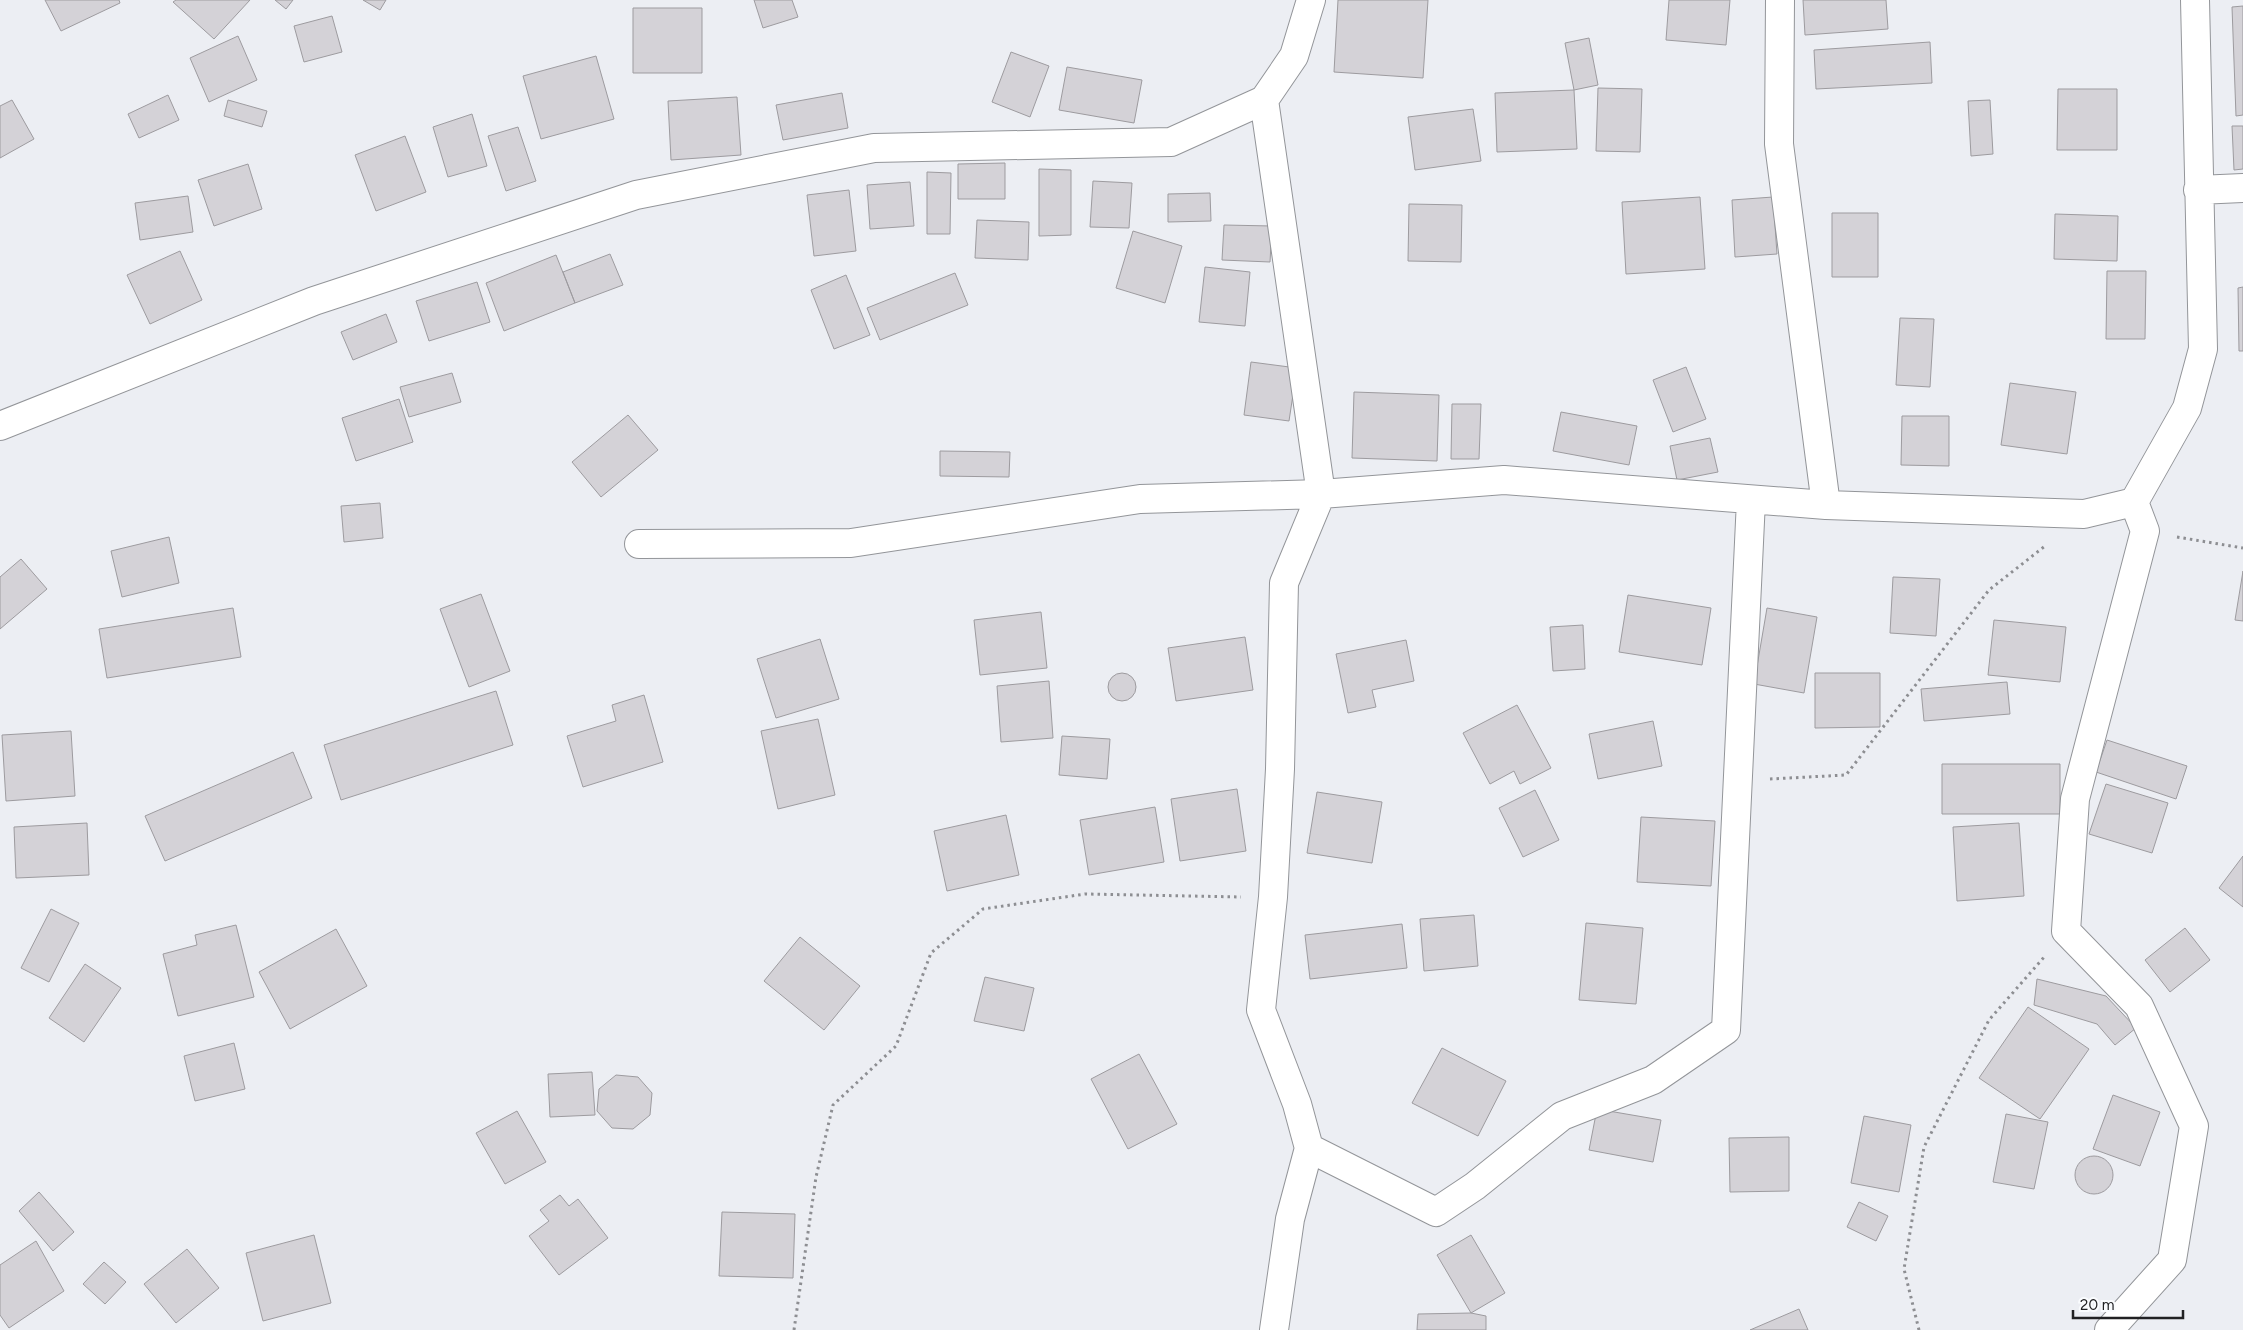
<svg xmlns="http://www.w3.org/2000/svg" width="2243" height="1330" font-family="Figtree,sans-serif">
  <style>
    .building { fill: #d4d2d7; stroke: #9d9b9f }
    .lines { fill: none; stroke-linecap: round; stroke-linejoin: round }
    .minor-casing { stroke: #939599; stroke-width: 30 }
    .path { stroke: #8d8e92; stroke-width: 3; stroke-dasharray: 2.5 4; stroke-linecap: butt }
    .minor { stroke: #fff; stroke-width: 28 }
  </style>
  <rect width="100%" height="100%" fill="#eceef3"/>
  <path class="building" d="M45 0H119L120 3 61 31Z
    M176 0H250L214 39 173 2Z
    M275 0H293L286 9Z
    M363 0H386L380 10Z
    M754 0H792L798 17 763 28Z
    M1338 0H1428L1423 78 1334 72Z
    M1669 0H1730L1726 45 1666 40Z
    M1803 0H1886L1888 29 1805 35Z
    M2243 6V115L2236 116 2232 7Z
    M633 8H702V73H633Z
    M332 16 342 52 304 62 294 26Z
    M238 36 257 80 209 102 190 58Z
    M1589 38 1598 85 1574 90 1565 43Z
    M1930 42 1932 83 1816 89 1814 50Z
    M1011 52 1049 66 1030 117 992 102Z
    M596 56 614 119 541 139 523 76Z
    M1067 67 1142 80 1134 123 1059 110Z
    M1598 88 1642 89 1640 152 1596 151Z
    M2058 89H2117V150H2057Z
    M1574 90 1577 149 1497 152 1495 93Z
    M842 93 848 128 783 140 776 105Z
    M168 95 179 120 139 138 128 114Z
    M737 97 741 155 671 160 668 101Z
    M12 100 34 139 0 158V106Z
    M228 100 267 111 262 127 224 116Z
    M1990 100 1993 154 1971 156 1968 101Z
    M1473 109 1481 161 1415 170 1408 117Z
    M472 114 487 166 448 177 433 127Z
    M2232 126H2243V169L2234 170Z
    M518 127 536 181 506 191 488 136Z
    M405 136 426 192 376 211 355 155Z
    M1005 163V199H958V164Z
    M248 164 262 209 214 226 198 180Z
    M1039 169 1071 170V235L1039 236Z
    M927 172 951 173 950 234H927Z
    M1093 181 1132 183 1129 228 1090 227Z
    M910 182 914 226 870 229 867 185Z
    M849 190 856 251 814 256 807 195Z
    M1210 193 1211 221 1168 222V194Z
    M188 196 193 232 140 240 135 203Z
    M1700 197 1705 269 1626 274 1622 202Z
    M1773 197 1777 254 1735 257 1732 200Z
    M1409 204 1462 205 1461 262 1408 261Z
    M1832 213H1878V277H1832Z
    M2055 214 2118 216 2117 261 2054 259Z
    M977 220 1029 222 1028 260 975 258Z
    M1224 225 1272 226 1270 262 1222 260Z
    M1133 231 1182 246 1165 303 1116 288Z
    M180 251 202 300 150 324 127 275Z
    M610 254 623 285 575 303 563 272Z
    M556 255 575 303 504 331 486 283Z
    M1205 267 1250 272 1245 326 1199 322Z
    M2107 271H2146L2145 339H2106Z
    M955 273 968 305 880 340 867 308Z
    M846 275 870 335 834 349 811 290Z
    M477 282 490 322 429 341 416 301Z
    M2243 287V351H2239L2238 288Z
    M386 314 397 342 353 360 341 332Z
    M1900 318 1934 319 1930 387 1896 385Z
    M1251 362 1297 368 1289 421 1244 415Z
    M1686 367 1706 419 1673 432 1653 380Z
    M452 373 461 402 409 417 400 387Z
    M2010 383 2076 392 2067 454 2001 445Z
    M1354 392 1439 395 1437 461 1352 458Z
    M399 399 413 442 356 461 342 418Z
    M1452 404H1481L1479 459H1451Z
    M1561 412 1637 426 1629 465 1553 451Z
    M628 415 658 450 601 497 572 462Z
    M1902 416H1949V466L1901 465Z
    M1710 438 1718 472 1677 480 1670 446Z
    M940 451 1010 452 1009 477 940 476Z
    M380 503 383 538 344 542 341 506Z
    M169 537 179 583 122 597 111 551Z
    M21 559 47 589 0 629V577Z
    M2243 571V621L2235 620Z
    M1893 577 1940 579 1936 636 1890 633Z
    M481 594 510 671 469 687 440 609Z
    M1628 595 1711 608 1702 665 1619 652Z
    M233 608 241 657 107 678 99 629Z
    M1767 608 1817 617 1804 693 1754 684Z
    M1041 612 1047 668 980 675 974 620Z
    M1994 620 2066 627 2060 682 1988 675Z
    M1583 625 1585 669 1553 671 1550 627Z
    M1245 637 1253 690 1176 701 1168 648Z
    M820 639 839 699 776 718 757 659Z
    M1406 640 1414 681 1372 690 1376 707 1348 713 1336 654Z
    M1108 687a14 14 0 1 1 28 0a14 14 0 1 1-28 0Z
    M1815 673H1880V727L1815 728Z
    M1049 681 1053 738 1001 742 997 686Z
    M2007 682 2010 714 1924 721 1921 689Z
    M496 691 513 745 341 800 324 745Z
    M644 695 663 762 583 787 567 736 616 721 612 705Z
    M1517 705 1551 768 1520 784 1514 771 1490 784 1463 733Z
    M818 719 835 795 778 809 761 731Z
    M1653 721 1662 766 1598 779 1589 734Z
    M71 731 75 796 6 801 2 735Z
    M1062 736 1110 739 1107 779 1059 775Z
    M2107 740 2187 766 2176 799 2096 772Z
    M293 752 312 798 165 861 145 816Z
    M1942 764H2060V814H1942Z
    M2106 784 2168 803 2152 853 2089 834Z
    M1237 789 1246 851 1180 861 1171 799Z
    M1535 790 1559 840 1523 857 1499 808Z
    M1317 792 1382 802 1372 863 1307 853Z
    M1155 807 1164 862 1089 875 1080 820Z
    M1006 815 1019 875 947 891 934 831Z
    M1641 817 1715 821 1711 886 1637 882Z
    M87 823 89 875 16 878 14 827Z
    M2019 823 2024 896 1957 901 1953 827Z
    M2243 856V907L2219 888Z
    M51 909 79 923 49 982 21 968Z
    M1474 915 1478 966 1424 971 1420 919Z
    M1586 923 1643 928 1636 1004 1579 1000Z
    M1402 924 1407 968 1310 979 1305 935Z
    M236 925 254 997 178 1016 163 954 197 945 195 935Z
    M2185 928 2210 960 2170 992 2145 960Z
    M336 929 367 986 290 1029 259 972Z
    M800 937 860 986 824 1030 764 981Z
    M85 964 121 988 84 1042 49 1018Z
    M985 977 1034 988 1024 1031 974 1021Z
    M2037 979 2106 996 2136 1028 2115 1045 2097 1024 2034 1005Z
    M2028 1007 2089 1049 2040 1119 1979 1078Z
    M234 1043 245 1089 195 1101 184 1056Z
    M1442 1048 1506 1081 1478 1136 1412 1103Z
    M1139 1054 1177 1124 1128 1149 1091 1079Z
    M592 1072 595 1115 550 1117 548 1074Z
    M616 1075 638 1077 652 1093 650 1115 633 1129 612 1128 597 1111 599 1089Z
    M2113 1095 2160 1112 2140 1166 2093 1149Z
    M1597 1109 1661 1120 1653 1162 1589 1150Z
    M517 1111 546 1162 505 1184 476 1133Z
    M2006 1114 2048 1122 2034 1189 1993 1182Z
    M1864 1116 1911 1125 1899 1192 1851 1183Z
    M1789 1137V1191L1730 1192 1729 1138Z
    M2075 1175a19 19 0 1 1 38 0a19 19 0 1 1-38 0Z
    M39 1192 74 1232 53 1251 19 1211Z
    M560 1195 569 1206 578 1199 608 1238 559 1275 529 1236 549 1221 540 1210Z
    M1859 1202 1888 1216 1876 1241 1847 1227Z
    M722 1212 795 1214 793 1278 719 1276Z
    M314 1235 331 1303 263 1321 246 1253Z
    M1471 1235 1505 1293 1471 1313 1437 1255Z
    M36 1241 64 1291 9 1328 0 1315V1265Z
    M187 1249 219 1288 176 1323 144 1284Z
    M104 1262 126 1282 105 1304 83 1284Z
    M1799 1309 1808 1330H1750Z
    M1471 1313 1486 1316V1330H1417L1418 1314Z"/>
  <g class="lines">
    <g class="minor-casing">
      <path id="minor" d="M1780 0 1779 144 1826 505
        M1264 100 1321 494 1284 583 1280 769 1273 897 1261 1010 1297 1104 1309 1148 1290 1219 1274 1330
        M2198 190 2243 188
        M0 426 314 301 636 195 874 148 1171 142 1264 100 1294 56 1311 0
        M639 544 851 543 1140 499 1321 494 1504 480 1826 505 2084 514 2134 502 2187 408 2203 349 2195 0
        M1309 1148 1436 1212 1475 1186 1562 1116 1653 1080 1726 1030 1751 500
        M2109 1330 2172 1260 2194 1126 2139 1006 2066 931 2075 799 2145 531 2134 502"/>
    </g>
    <path class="path" d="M2177 537 2243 548
      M1770 779 1846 775 1989 590 2045 546
      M794 1330 816 1177 833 1105 896 1046 931 953 983 909 1085 894 1241 897
      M1919 1330 1904 1269 1924 1147 1989 1020 2045 956"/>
    <use href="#minor" class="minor"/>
  </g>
  <path d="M2073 1310v8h110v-8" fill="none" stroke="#212123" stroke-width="2.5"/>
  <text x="2080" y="1310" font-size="15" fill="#212123" stroke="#fafcfe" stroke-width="4" paint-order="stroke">20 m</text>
</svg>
